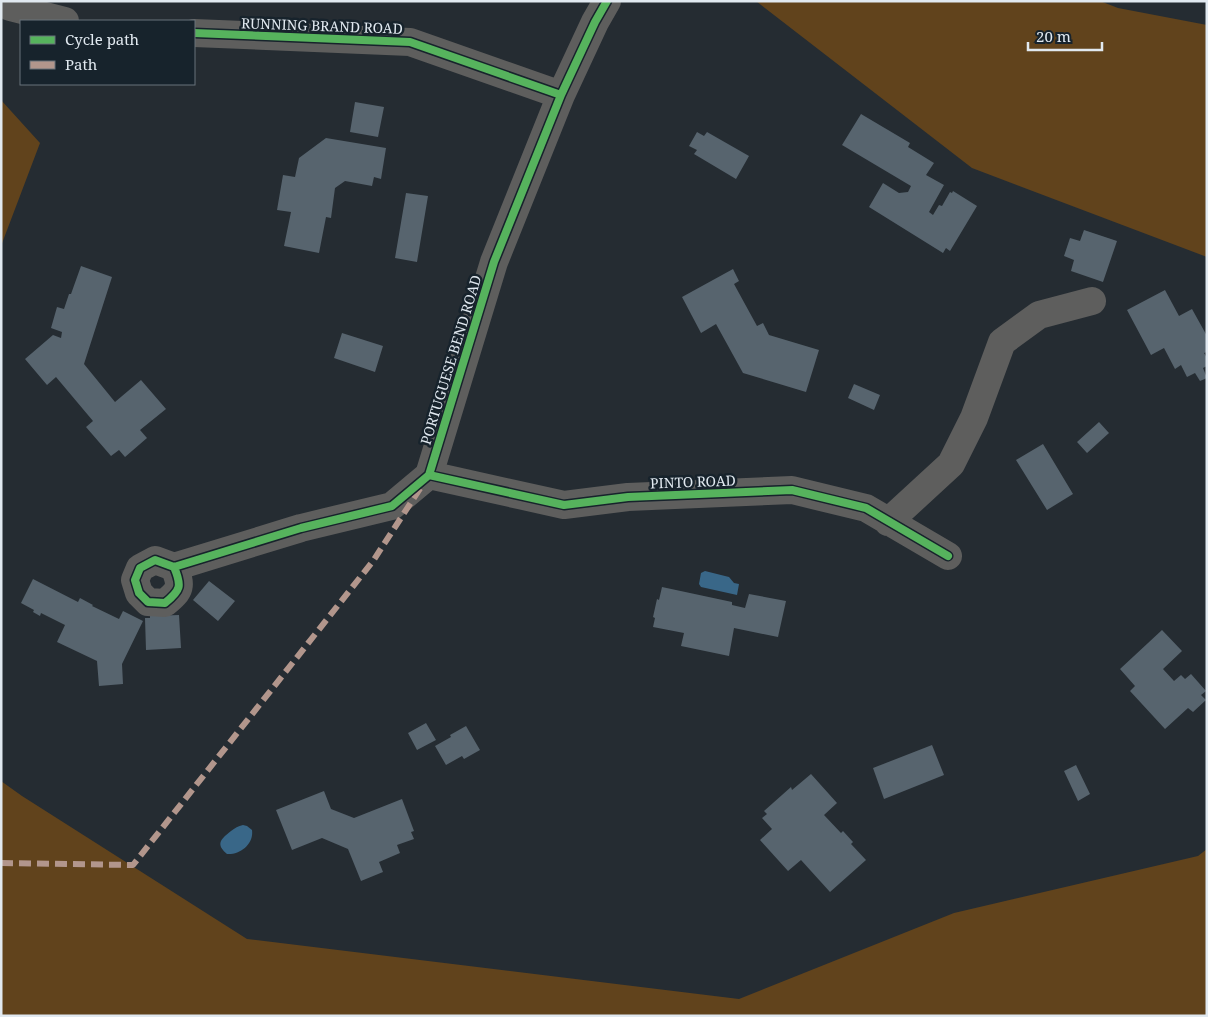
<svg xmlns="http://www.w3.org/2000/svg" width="1208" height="1017" font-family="'Noto Serif',serif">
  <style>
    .green { fill: #61431c }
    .water { fill: #396788 }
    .building { fill: #57646e }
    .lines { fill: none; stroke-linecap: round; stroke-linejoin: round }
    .minor { stroke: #5e5e5d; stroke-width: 28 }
    .quiet { stroke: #b2968c; stroke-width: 6; stroke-dasharray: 12 6; stroke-linecap: butt }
    .cycleway-casing { stroke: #17232c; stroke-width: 11 }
    .cycleway { stroke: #56b35d; stroke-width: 8 }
    .labels { text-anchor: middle; stroke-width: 5; stroke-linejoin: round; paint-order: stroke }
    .street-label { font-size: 14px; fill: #e1e9f0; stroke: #17232c }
  </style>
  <rect width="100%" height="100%" fill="#252c32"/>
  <path class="green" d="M756 1H1100L1118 8 1207 25V257L972 168Z
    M1 100 40 143 1 246Z
    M1 781 22 796 247 939 739 999 954 913 1198 856 1207 849V1016H1Z"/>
  <path class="water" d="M705 571 729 577 734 583 739 584 737 595 701 587 699 584 701 573Z
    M243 825 247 826 252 830C254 844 240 855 227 854 215 844 221 839 231 831 235 828 238 826 243 825Z"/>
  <path class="building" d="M355 102 384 107 378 137 350 132Z
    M861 114 910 143 908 147 934 163 926 175 944 185 929 212 933 215 939 205 942 206 950 192 952 193 953 191 977 206 950 251 946 248 943 253 869 207 883 183 899 193 908 192 911 186 842 145Z
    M697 132 704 136 707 132 749 156 736 179 694 154 697 150 689 146Z
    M326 138 386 148 381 179 374 177 372 186 345 181 335 188 331 218 326 217 319 253 284 246 291 212 277 210 283 175 295 177 299 158Z
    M406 193 428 196 417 262 395 258Z
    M1084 230 1117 241 1103 282 1071 271 1074 260 1064 256 1070 238 1080 241Z
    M81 266 112 277 84 364 115 402 141 380 166 409 140 430 147 438 125 457 119 450 111 456 86 427 93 421 56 377 47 385 25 359 53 335 61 338 62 332 51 328 57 307 64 309 69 294H71Z
    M733 269 739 281 734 284 757 326 763 323 769 335 819 350 806 392 743 373 716 324 701 333 682 297Z
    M1165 290 1179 316 1192 309 1207 336V352L1204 353 1207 358V366L1203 368 1207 378 1200 381 1195 373 1187 377 1181 365 1175 369 1164 348 1151 355 1127 310Z
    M342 333 383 346 375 372 334 358Z
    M854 384 880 395 874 410 848 398Z
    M1099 422 1109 433 1087 453 1077 442Z
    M1043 444 1073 494 1047 510 1016 460Z
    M33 579 78 602 80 598 93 605 92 606 119 619 123 611 143 621 122 664 123 684 99 686 97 661 57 642 65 625 41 613 40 616 33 612 34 610 21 603Z
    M209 581 235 601 218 621 193 600Z
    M662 587 732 602V605L745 608 749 594 786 601 778 637 734 628 729 656 681 646 684 633 653 627 655 618 653 617 657 599 659 600Z
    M179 615 181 648 146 650 145 618H150V616Z
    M1162 630 1182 651 1163 669 1174 681 1181 675 1185 679 1191 674 1206 691 1201 695 1206 700 1193 712 1188 708 1165 729 1130 691 1135 686 1120 669Z
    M426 723 436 740 417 750 408 733Z
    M466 726 480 750 464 759 462 756 446 765 435 746 451 737 450 735Z
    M932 745 944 775 884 799 873 768Z
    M1076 765 1090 794 1078 801 1064 771Z
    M811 774 837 803 824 815 841 833 843 831 853 842 851 844 866 860 830 892 801 860 788 871 760 840 772 829 762 818 767 814 764 811 791 787 792 790Z
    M324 791 331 809 354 818 402 799 414 831 411 832 414 839 397 845 400 853 379 862 383 872 361 881 348 849 322 838 292 850 276 810Z"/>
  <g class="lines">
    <path class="minor" d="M3 1 10 7 65 21
      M194 33 410 42 561 95
      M429 475 564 505 628 497 792 490 866 508 948 556
      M888 522 951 464 974 418 1002 342 1039 315 1092 301
      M174 567C182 586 181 590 165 603L148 602 139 593 135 580 140 568 155 560 174 567 301 528 392 506 429 475 494 262 561 95 595 22 607 1"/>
    <path class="quiet" d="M1 863 133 865 373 561 421 487"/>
    <g class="cycleway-casing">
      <path id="cycleway" d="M194 33 410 42 561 95
        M429 475 564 505 628 497 792 490 866 508 948 556
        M174 567C182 586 181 590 165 603L148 602 139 593 135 580 140 568 155 560 174 567 301 528 392 506 429 475 494 262 561 95 595 22 607 1"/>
    </g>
    <use href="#cycleway" class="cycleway"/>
  </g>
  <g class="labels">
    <g class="street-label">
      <text transform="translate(322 26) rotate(2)" y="5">RUNNING BRAND ROAD</text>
      <text transform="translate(451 360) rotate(-73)" y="5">PORTUGUESE BEND ROAD</text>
      <text transform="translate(693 482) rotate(-2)" y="5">PINTO ROAD</text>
    </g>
  </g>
  <rect width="1208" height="1017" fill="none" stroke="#e1e9f0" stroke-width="5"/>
  <rect x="20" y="20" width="175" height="65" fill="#17232c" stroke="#68727a"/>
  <rect x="30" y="36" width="25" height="8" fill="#56b35d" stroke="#68727a"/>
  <text x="65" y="45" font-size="15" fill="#e1e9f0">Cycle path</text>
  <rect x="30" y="61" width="25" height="8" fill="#b2968c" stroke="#68727a"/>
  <text x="65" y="70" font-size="15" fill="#e1e9f0">Path</text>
  <path d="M1028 42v8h74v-8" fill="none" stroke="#e1e9f0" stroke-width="2.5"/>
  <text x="1036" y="42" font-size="15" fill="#e1e9f0" stroke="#17232c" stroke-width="4" paint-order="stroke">20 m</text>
</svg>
